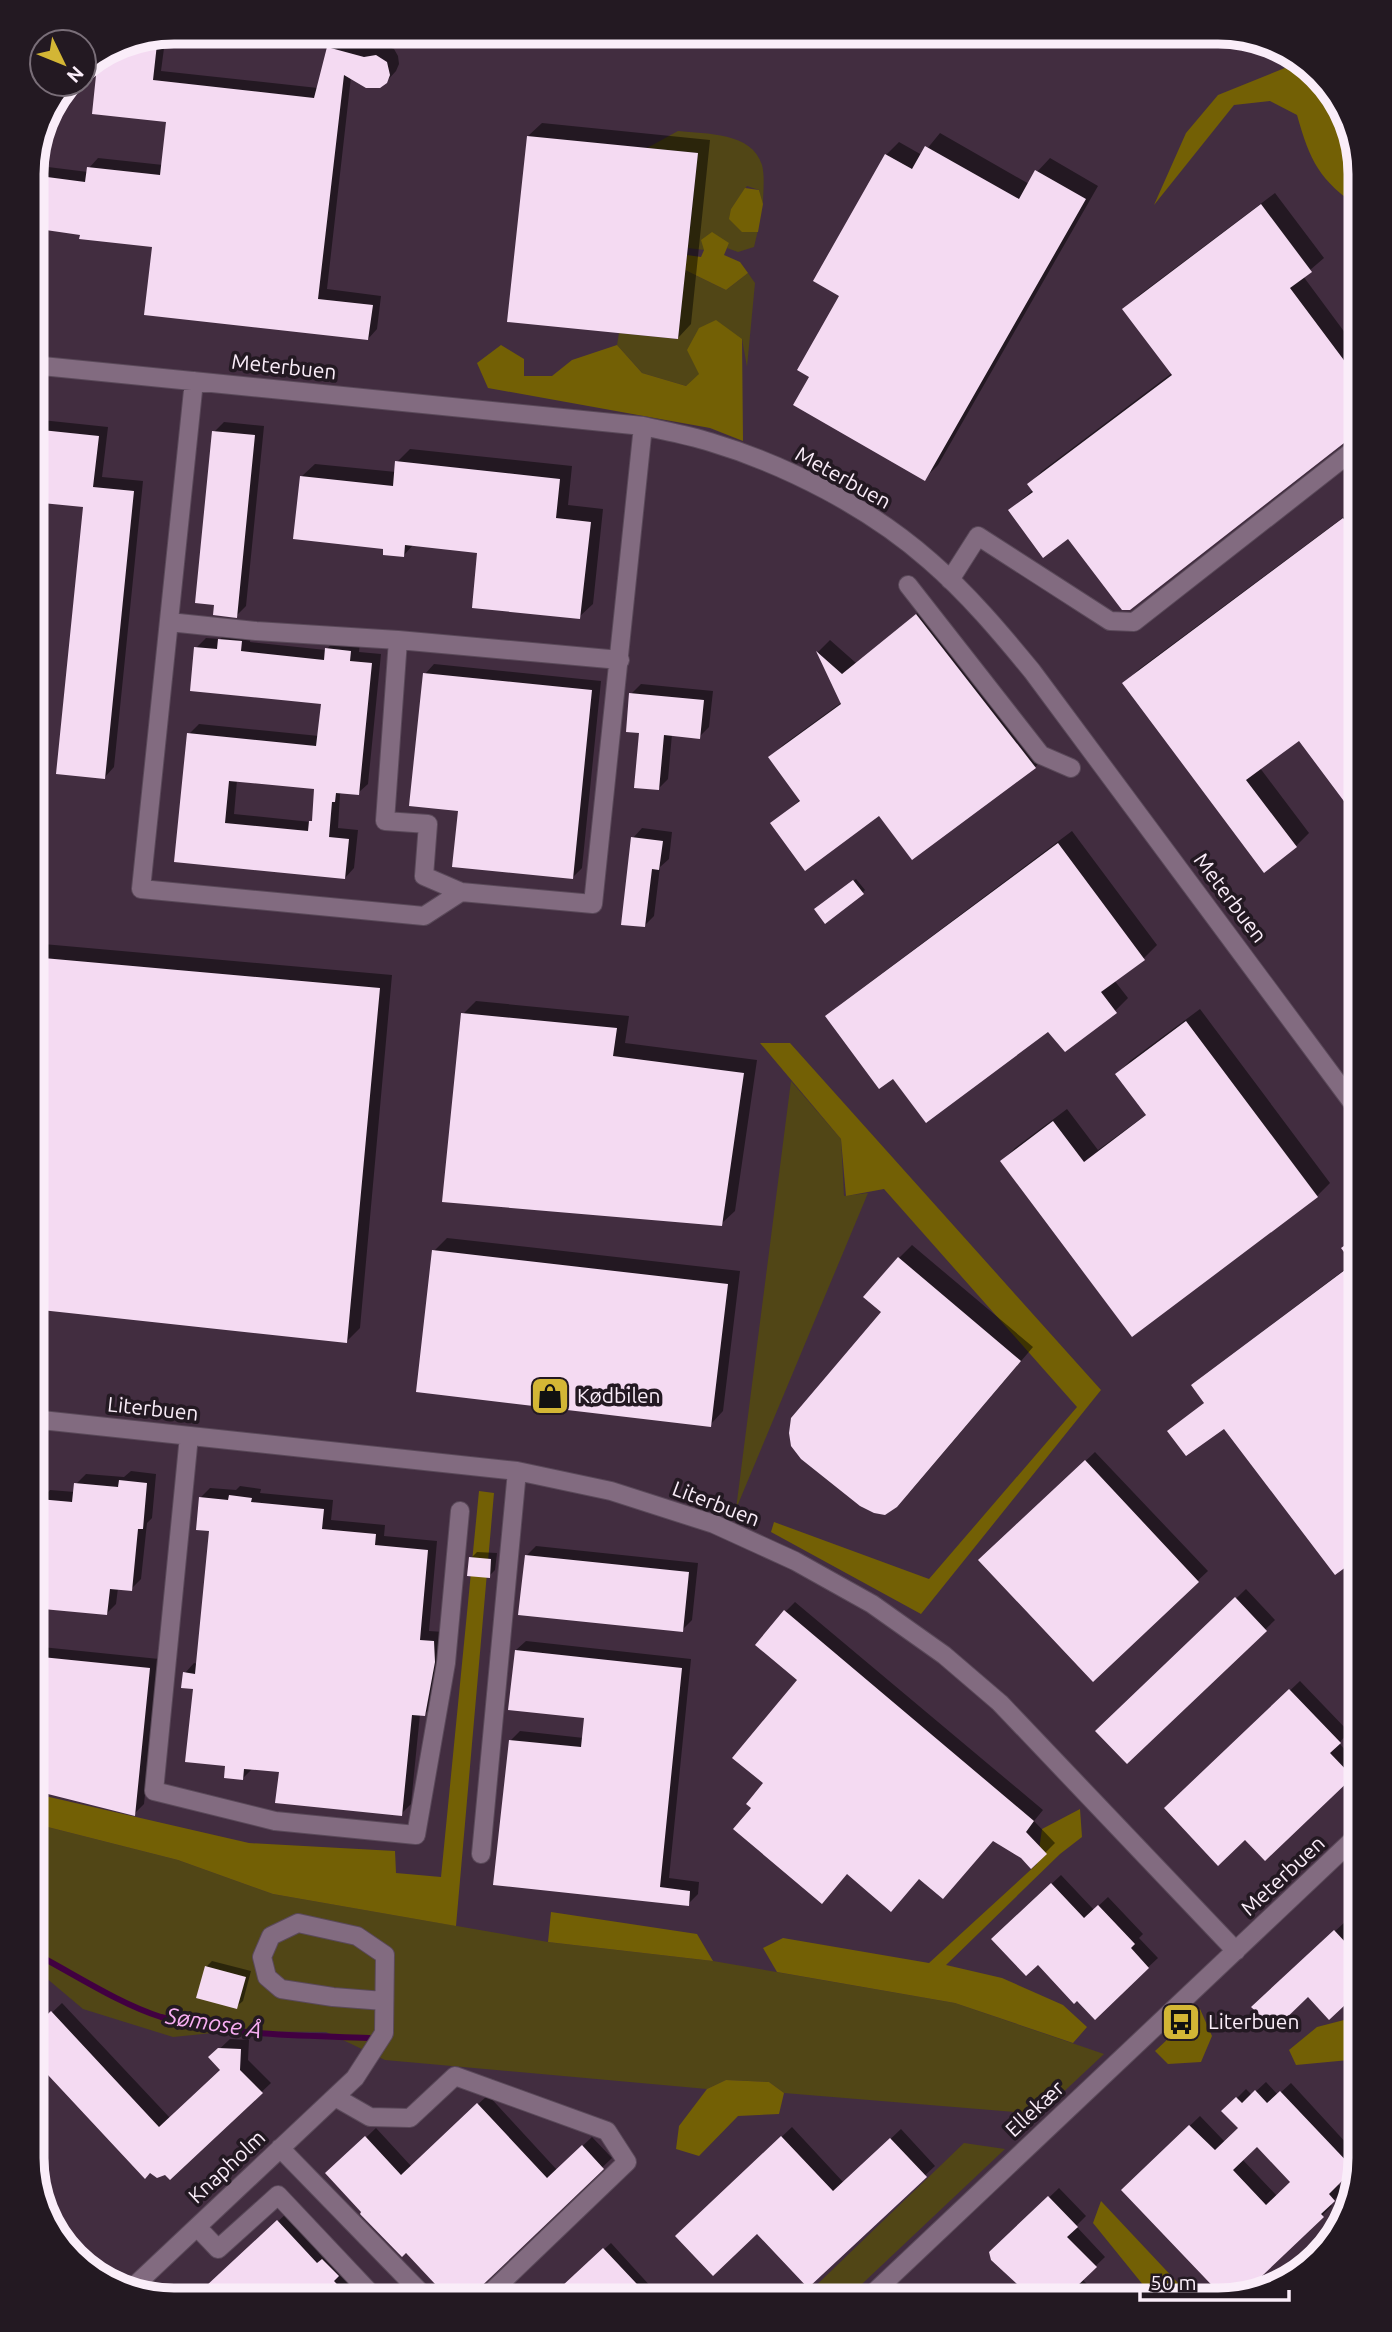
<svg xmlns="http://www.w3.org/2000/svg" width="1392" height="2332" font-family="Ubuntu,sans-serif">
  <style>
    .green { fill: #514616 }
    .forest { fill: #736005 }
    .shadow { fill: #0007; fill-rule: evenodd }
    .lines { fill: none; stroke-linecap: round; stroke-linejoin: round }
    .stream { stroke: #410041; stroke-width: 6 }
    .building { fill: #f4daf2; fill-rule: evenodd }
    .minor-casing { stroke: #5a4959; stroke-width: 20 }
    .minor { stroke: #826b80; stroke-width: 18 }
    .labels { text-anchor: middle; stroke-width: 7; stroke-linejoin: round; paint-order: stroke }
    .street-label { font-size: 21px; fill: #faedf9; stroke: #231922 }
    .poi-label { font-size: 21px; fill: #faedf9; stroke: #231922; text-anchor: start }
    .water-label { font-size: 23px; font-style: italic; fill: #f8adf3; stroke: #231922 }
    .rim { fill: none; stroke: #faedf9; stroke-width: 9 }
  </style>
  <rect width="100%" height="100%" fill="#422d40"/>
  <path class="green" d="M678 131C706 134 752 132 762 165 765 176 763 193 763 204L759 190 747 186 731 209 758 230 754 247 738 252 727 248 729 243 704 250 688 248 698 153 647 148Z
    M685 270 726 290 748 273 755 283 747 367 742 339 686 386 642 373 617 345 619 333 678 339Z
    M791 1081 841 1139 844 1196 868 1193 736 1509Z
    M32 1823 178 1860 273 1894 548 1942 713 1961 955 2003 1104 2054 1040 2114 784 2093 769 2082 726 2080 707 2089 385 2060 326 2032 233 2031 173 2037 83 2009 32 1966Z
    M964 2143 1005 2149 845 2300H801Z"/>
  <path class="forest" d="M1302 61 1346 111 1360 174V208C1319 180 1310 161 1297 115L1270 101 1234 105 1154 205 1186 133 1218 95Z
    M745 188 759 190 763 204 758 232H742L729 219 731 209Z
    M712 232 729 243 724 255 740 262 748 273 726 290 685 270 687 255 701 257 704 250 701 240Z
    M716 320 742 339 743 441 710 428 488 388 477 363 501 345 524 359V376H552L572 360 617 345 642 373 686 386 699 374 687 350 699 328Z
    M760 1043H790L1101 1390 921 1614 771 1532 774 1522 929 1579 1077 1407 884 1189 846 1196 841 1139Z
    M479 1491 494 1493 456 1926 273 1894 178 1860 32 1823V1793L249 1843 395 1851 396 1873 441 1877Z
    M1080 1809 1082 1837 1060 1854 946 1965 1002 1978 1063 2005 1087 2027 1073 2043 955 2003 777 1972 763 1948 783 1938 929 1963 1037 1864 1042 1829Z
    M551 1912 697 1934 713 1961 548 1942Z
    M1360 2007V2059L1296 2065 1289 2050 1317 2027 1344 2020Z
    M1200 2009 1212 2036 1201 2062 1168 2064 1155 2051Z
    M726 2080 769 2082 784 2093 779 2114 738 2116 699 2156 676 2149 679 2126 707 2089Z
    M1101 2201 1194 2300H1140L1148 2291 1093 2223Z
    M1340 2224 1337 2237 1302 2267 1301 2266Z"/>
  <path class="shadow" d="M166 33 161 71 318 88 329 48 339 39 374 48 386 46 394 49 398 56 399 64 396 71 386 82 351 77 327 289 381 296 377 329 368 339 153 246 32 227V165L88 172 89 168 98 158 163 165 168 120 120 42Z
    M542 123 710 140 691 324 678 338 528 136Z
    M940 133 1029 184 1037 172 1050 158 1098 186 938 465 925 478 811 376 841 295 886 155 899 142 922 155Z
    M1275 193 1324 258 1303 276 1360 353V434H1352L1069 537 1010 510 1033 490 1029 484 1042 471 1172 373 1125 309 1138 296Z
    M32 419 108 427 102 477 143 481 114 767 105 777 85 505 32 500Z
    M224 422 264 426 246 606 236 616 214 432Z
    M410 449 572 466 568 505 603 509 593 604 579 617 479 551 414 544 404 555 385 547 301 477 315 464 396 472 397 462Z
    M1357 507 1360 512V805L1299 739 1260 768 1309 833 1296 846 1125 683 1138 670Z
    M930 603 1048 754 1035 767 912 858 879 814 772 824 801 799 771 757 783 745 842 702 818 652 830 640 856 663Z
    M230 630 251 632 250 642 326 650 336 639 360 642 359 652 381 654 368 784 358 793 343 792 340 794 338 828 358 830 354 868 345 878 176 860 189 734 199 724 319 736 323 703 196 648 206 638 220 639ZM237 780 316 788 314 819 311 822 234 814Z
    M434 664 601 681 582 868 572 878 459 809 425 674Z
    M641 684 713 691 709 727 699 737 672 734 668 779 659 788 631 694Z
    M642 828 672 832 669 859 660 867 654 916 644 926 633 838Z
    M1072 831 1157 945 1144 958 1114 980 1128 998 1115 1011 1049 1029 827 1017 841 1004Z
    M856 879 865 890 862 893 819 907Z
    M32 943 392 975 360 1328 347 1341 32 1307Z
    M1360 966V995L1348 977Z
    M476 1001 629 1016 625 1043 757 1060 735 1211 721 1224 463 1014Z
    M1200 1009 1330 1183 1317 1196 1002 1161 1015 1148 1067 1109 1098 1150 1147 1114 1117 1074 1130 1061Z
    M447 1238 740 1271 723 1411 710 1425 434 1251Z
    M912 1245 1033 1347 910 1492 883 1312 899 1258Z
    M1360 1258V1584L1346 1564 1224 1427 1170 1431 1205 1402 1193 1385 1203 1376Z
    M1095 1452 1208 1571 1093 1679 990 1551Z
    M131 1471 156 1474 152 1518 147 1523 141 1579 131 1589 118 1588 116 1604 107 1613 32 1606V1548L36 1545 41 1500 50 1490 75 1492 76 1484 86 1474 124 1477Z
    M240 1486 261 1489 260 1493 333 1500 331 1520 385 1525 384 1536 437 1541 429 1631 444 1632 434 1704 425 1714H420L411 1804 401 1814 280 1771 252 1769 242 1779 227 1764 195 1687 185 1673 194 1663 197 1664 211 1530 200 1498 210 1488 236 1490Z
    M536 1546 698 1563 692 1620 682 1630 526 1556Z
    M477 1552 497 1553 495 1570 489 1576 471 1558Z
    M1246 1589 1275 1620 1127 1762 1098 1731Z
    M795 1602 1043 1810 1034 1821 1055 1843 1031 1867 1022 1857 994 1839 920 1877 848 1872 753 1808 765 1783 799 1680 785 1612Z
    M526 1641 691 1659 669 1878 699 1882 698 1894 688 1904 495 1884 510 1741 520 1731 584 1738 586 1716 516 1650Z
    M32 1646 159 1659 144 1804 134 1814 32 1788Z
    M1300 1681 1349 1732 1339 1743 1360 1767 1265 1858 1245 1838 1166 1808Z
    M1061 1875 1094 1910 1108 1897 1143 1934 1139 1938 1158 1958 1095 2017 1038 1963 993 1939Z
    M1345 1922 1357 1935 1360 1932V1991L1359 1990 1263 1997Z
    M212 1961 251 1971 243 2001 236 2007 206 1967Z
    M62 2003 170 2118 222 2070 211 2057 230 2039 249 2040 248 2060 271 2083 170 2178 43 2054 38 2026Z
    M1266 2082 1278 2095 1291 2083 1360 2158 1337 2183 1344 2190 1330 2204 1332 2206 1239 2296 1123 2190 1200 2116 1225 2142 1240 2128 1224 2111 1246 2089 1252 2095ZM1257 2144 1292 2181 1277 2196 1242 2159Z
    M488 2095 557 2170 592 2137 612 2158 484 2281 481 2287 484 2298 488 2300H452L328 2174 376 2128 411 2166Z
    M792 2127 844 2183 901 2129 935 2166 808 2285 757 2231 677 2236Z
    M1059 2188 1086 2216 1076 2226 1105 2257 1082 2279 1103 2300H1066L1052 2286 1037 2300H1002L1019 2284 991 2253Z
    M43 2209 91 2260 85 2265 46 2221Z
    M288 2212 371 2300H193Z
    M611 2243 663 2300H549Z
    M1137 2293 1144 2300H1128Z
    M507 2295 511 2300H500Z"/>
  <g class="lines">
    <path class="stream" d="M32 1952C71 1972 119 2004 161 2017 228 2036 301 2035 369 2038"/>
  </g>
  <path class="building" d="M158 35 153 80 314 98 327 47 364 57 376 55 387 62 390 75 387 83 380 88H366L344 75 318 299 373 305 368 340 144 315 152 247 79 239 80 235 32 228V175L85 182 87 167 160 175 166 122 92 114 98 56 120 42Z
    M527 136 698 153 678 339 507 322Z
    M925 146 1019 199 1035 170 1086 199 925 481 793 405 809 377 797 370 839 296 813 281 885 154 912 169Z
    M1261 204 1312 272 1290 288 1361 383V434L1353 436 1130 610H1122L1068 539 1043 558 1008 510 1033 492 1027 484 1172 375 1122 309Z
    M32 429 99 436 93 487 134 491 105 779 56 774 83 507 32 502Z
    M212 431 255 435 237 618 213 615 214 605 195 603Z
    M395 461 560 479 556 518 591 522 580 619 472 608 477 553 405 545 404 557 383 555V549L293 539 300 476 393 486Z
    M1343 518 1361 542V824L1299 741 1246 780 1297 847 1264 873 1122 683Z
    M916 614 1036 768 912 860 879 816 805 871 770 823 800 801 768 757 841 704 816 651 842 674Z
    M218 639 242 641 241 651 324 660 325 648 351 651 350 661 372 663 359 795 336 793 335 802H332L329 837 349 839 345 879 174 862 187 733 316 746 321 704 190 691 194 647 217 649ZM229 781 314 789 312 821H309L308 831 225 823Z
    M423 673 592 690 573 879 452 867 458 811 409 806Z
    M629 693 704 700 700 739 664 735 659 790 634 788 639 733 626 732Z
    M631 837 663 841 659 870 652 869 645 927 621 925Z
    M1058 843 1145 960 1101 992 1117 1013 1065 1052 1048 1032 926 1123 893 1079 879 1089 825 1016Z
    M853 880 864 894 825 924 814 909Z
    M32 957 380 988 347 1343 32 1309Z
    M461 1013 617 1028 613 1056 744 1073 722 1226 442 1202Z
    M1186 1021 1318 1197 1132 1337 1000 1161 1053 1121 1084 1162 1146 1115 1115 1074Z
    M1361 1234V1556L1335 1575 1224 1429 1186 1456 1167 1431 1204 1403 1191 1385 1353 1264 1341 1248Z
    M432 1250 728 1284 711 1427 416 1392Z
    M898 1257 1021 1361 897 1507 885 1515 874 1513 860 1506 801 1459 791 1446 789 1433 791 1418 881 1312 863 1297Z
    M1085 1460 1199 1582 1093 1682 978 1560Z
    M119 1480 147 1483 143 1529H138L132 1591 110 1589 107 1615 32 1608V1555H34L39 1499 72 1502 74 1483 118 1487Z
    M229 1495 252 1498 251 1502 324 1509 322 1529 376 1534 375 1545 428 1550 420 1640 434 1641 435 1662 425 1716 412 1715 402 1816 275 1803 279 1772 244 1769 243 1780 224 1778 225 1766 185 1762 193 1689 181 1688 183 1672 195 1674 209 1531 196 1530 199 1497 228 1500Z
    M525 1555 689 1572 683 1632 518 1615Z
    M469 1557 491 1559 490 1578 467 1576Z
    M1235 1597 1267 1631 1127 1764 1095 1731Z
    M784 1610 1034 1821 1026 1832 1047 1854 1031 1869 1021 1858 993 1841 943 1899 919 1879 891 1912 847 1874 822 1904 733 1829 751 1808 746 1804 763 1783 732 1758 797 1680 755 1645Z
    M515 1650 682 1668 660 1887 690 1891 689 1906 493 1885 509 1740 581 1747 584 1718 508 1710Z
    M32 1656 150 1668 135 1816 32 1790Z
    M1289 1689 1341 1743 1330 1753 1353 1777 1265 1861 1245 1840 1218 1866 1164 1808Z
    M1051 1883 1084 1918 1098 1905 1135 1944 1131 1948 1149 1968 1095 2020 1077 2001 1074 2004 1038 1965 1026 1976 991 1939Z
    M1334 1930 1347 1944 1361 1931V1990L1329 2020 1308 1997 1275 2029 1251 2007Z
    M205 1966 246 1977 237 2009 196 1998Z
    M51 2011 159 2127 220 2070 208 2057 218 2048 241 2049 240 2070 263 2093 170 2180 165 2175 157 2178 150 2173 145 2179 34 2060 40 2053 32 2043 37 2028 35 2026Z
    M1255 2090 1267 2103 1280 2091 1354 2169 1329 2194 1335 2201 1321 2214 1324 2217 1242 2295 1225 2299 1121 2190 1189 2125 1215 2150 1238 2128 1221 2111 1236 2097 1242 2103ZM1257 2147 1290 2182 1266 2205 1233 2170Z
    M477 2103 547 2178 582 2145 604 2169 467 2300H450L406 2253 402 2257 360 2214 361 2212 325 2173 365 2136 401 2175Z
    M781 2136 833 2191 890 2138 927 2177 808 2288 757 2234 713 2276 675 2236Z
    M1048 2196 1078 2227 1067 2237 1097 2267 1074 2289 1084 2300H1063L1052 2289 1040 2300H1000L1017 2284 991 2260 989 2252Z
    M277 2220 317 2263 322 2259 339 2276 334 2281 352 2300H191Z
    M603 2248 652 2300H547Z"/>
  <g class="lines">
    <g class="minor-casing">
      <path id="minor" d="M32 365 643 426C665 431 688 435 710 442 787 465 870 508 930 561 968 594 1000 632 1032 671L1360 1113
        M194 381 141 889 424 916 461 892 593 904 643 426
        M950 580 978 536 1110 621 1134 622 1360 445
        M908 585 1041 755 1071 768
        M169 622 256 631 398 640 620 660
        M398 640 385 821 428 824 424 876 461 892
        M32 1419 517 1471 611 1491 714 1524 795 1561 872 1604 944 1655 1000 1703 1236 1951
        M189 1436 154 1791 275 1821 416 1835 446 1663 460 1511
        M481 1854 517 1471
        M335 2097 370 2117 410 2118 455 2076 607 2131 627 2162 483 2300
        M280 2148 428 2300
        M197 2227 218 2249 278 2195 377 2300
        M131 2289 355 2078 384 2033 385 1955 357 1936 298 1923 271 1936 262 1957 267 1977 281 1989 333 1997 384 2001
        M866 2300 1360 1833"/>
    </g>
    <use href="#minor" class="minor"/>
  </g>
  <defs>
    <g id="shop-square" transform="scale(2.0125)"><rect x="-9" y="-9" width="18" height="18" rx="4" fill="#d3b635" stroke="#231922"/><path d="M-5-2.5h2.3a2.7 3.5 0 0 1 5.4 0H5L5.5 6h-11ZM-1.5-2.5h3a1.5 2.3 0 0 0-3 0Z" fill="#111"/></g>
    <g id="bus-square" transform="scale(2.0125)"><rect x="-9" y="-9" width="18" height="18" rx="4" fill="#d3b635" stroke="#231922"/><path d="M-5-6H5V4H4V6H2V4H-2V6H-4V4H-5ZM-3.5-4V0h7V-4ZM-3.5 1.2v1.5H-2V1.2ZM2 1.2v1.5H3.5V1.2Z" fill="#111"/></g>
  </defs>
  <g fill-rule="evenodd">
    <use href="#shop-square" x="550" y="1396"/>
    <use href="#bus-square" x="1181" y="2022"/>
  </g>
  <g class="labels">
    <g class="street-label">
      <text transform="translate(284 367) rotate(6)" y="7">Meterbuen</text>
      <text transform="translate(843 478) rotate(29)" y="7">Meterbuen</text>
      <text transform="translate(1230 898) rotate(53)" y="7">Meterbuen</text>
      <text transform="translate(153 1409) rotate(6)" y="7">Literbuen</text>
      <text transform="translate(716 1504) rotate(21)" y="7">Literbuen</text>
      <text transform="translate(1283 1876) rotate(-43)" y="7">Meterbuen</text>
      <text transform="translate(1035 2109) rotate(-43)" y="7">Ellekær</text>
      <text transform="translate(227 2167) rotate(-43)" y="7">Knapholm</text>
    </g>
    <g class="poi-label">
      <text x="577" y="1403">Kødbilen</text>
      <text x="1208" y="2029">Literbuen</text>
    </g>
    <g class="water-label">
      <text transform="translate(214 2023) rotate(9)" y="8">Sømose Å</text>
    </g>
  </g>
  <path d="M0 0H1392V2332H0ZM174 44H1218A130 130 0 0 1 1348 174V2158A130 130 0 0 1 1218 2288H174A130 130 0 0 1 44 2158V174A130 130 0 0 1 174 44Z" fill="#231922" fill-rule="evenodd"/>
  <path class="rim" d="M174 44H1218A130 130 0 0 1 1348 174V2158A130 130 0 0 1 1218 2288H174A130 130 0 0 1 44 2158V174A130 130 0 0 1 174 44Z"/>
  <g transform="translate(63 63) rotate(133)"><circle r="33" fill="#231922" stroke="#796e78" stroke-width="2"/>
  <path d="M0-5L12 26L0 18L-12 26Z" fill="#d3b635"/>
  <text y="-10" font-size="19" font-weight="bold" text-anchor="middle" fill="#faedf9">N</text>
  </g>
  <path d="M1140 2290v10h149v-10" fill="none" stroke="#faedf9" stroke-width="3.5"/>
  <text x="1150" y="2290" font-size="21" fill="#faedf9" stroke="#231922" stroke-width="5" paint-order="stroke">50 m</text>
</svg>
